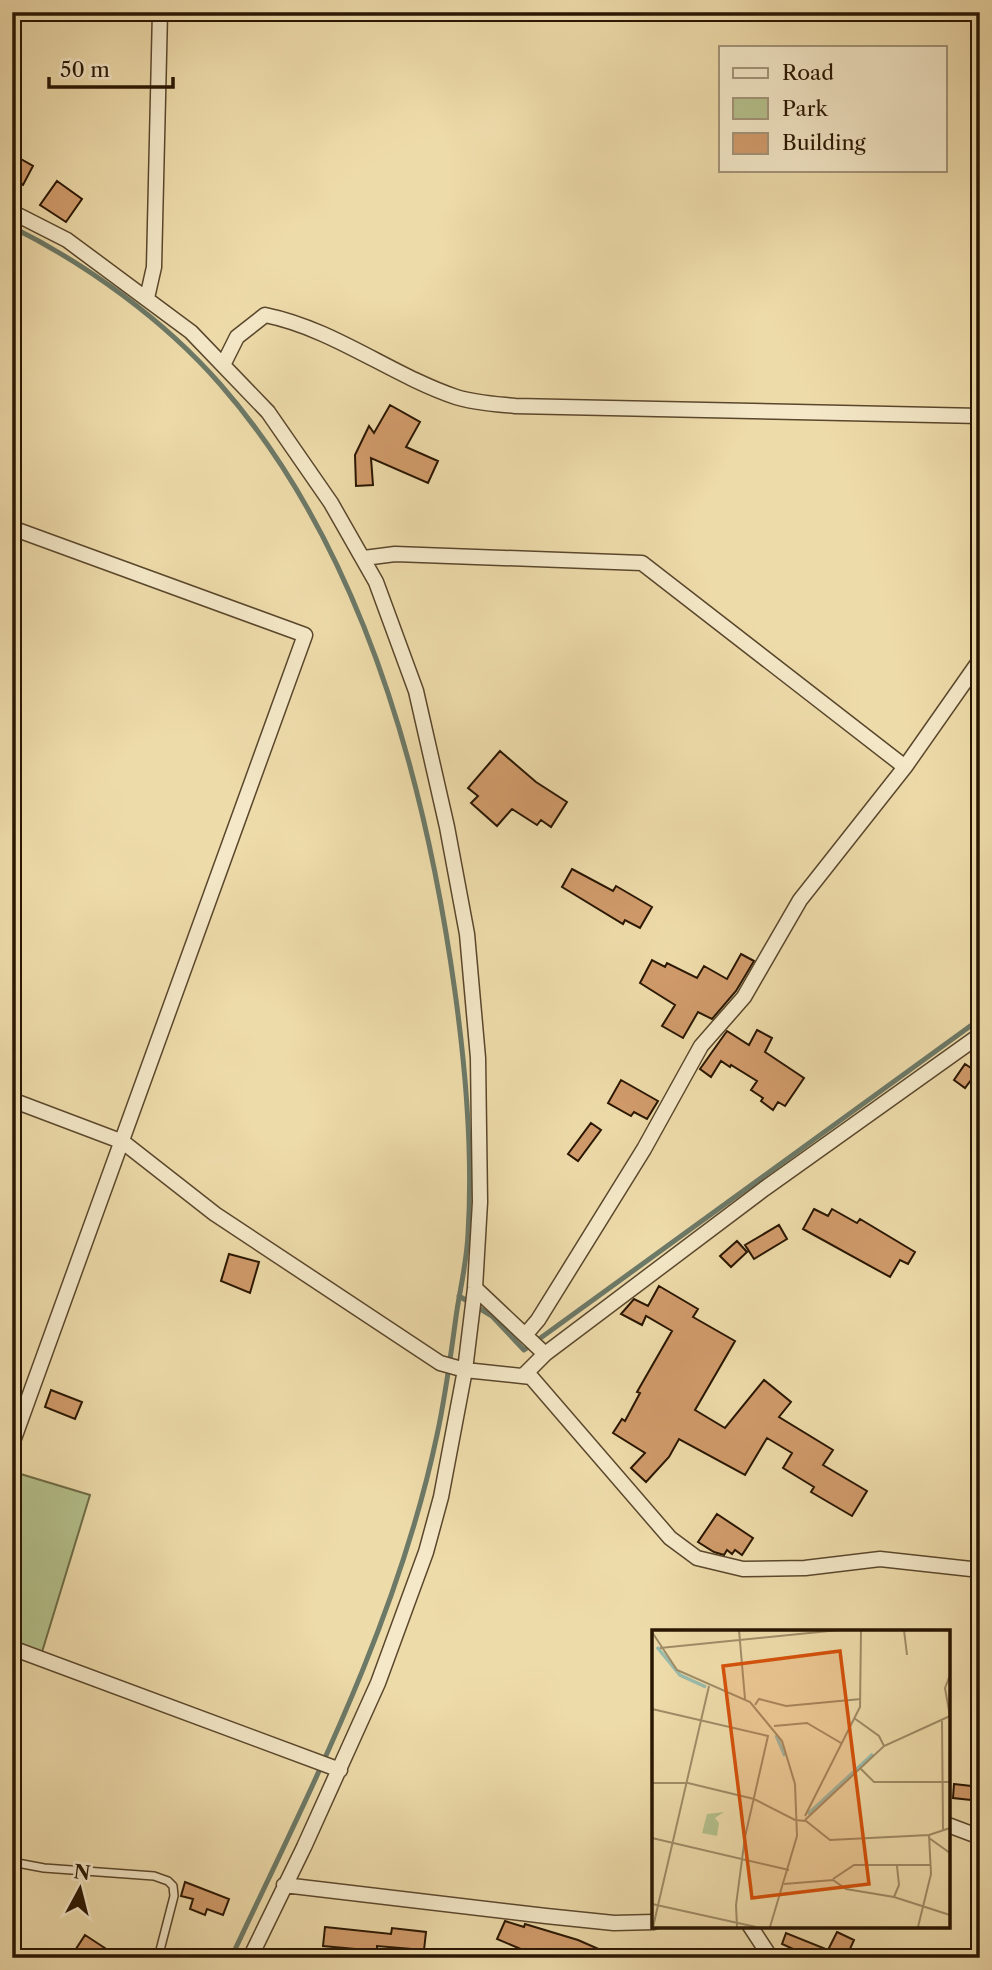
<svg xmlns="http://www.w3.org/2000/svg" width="992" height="1970" font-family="'Libre Caslon Text',serif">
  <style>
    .green { fill: #b4c18c; stroke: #6e6c47; stroke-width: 2 }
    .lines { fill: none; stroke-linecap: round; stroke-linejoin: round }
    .stream { stroke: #6c7967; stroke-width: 5 }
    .building { fill: #d19b6b; stroke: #291602; stroke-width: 2 }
    .lane-casing { stroke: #5a472c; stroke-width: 10 }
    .street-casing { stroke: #5a472c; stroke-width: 17 }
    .lane { stroke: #f4e8c8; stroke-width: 7 }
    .street { stroke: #f4e8c8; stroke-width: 14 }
    .inset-river { fill: none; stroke: #99bbab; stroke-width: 3.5 }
    .inset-road { fill: none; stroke: #9f8c67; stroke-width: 2 }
    .view { fill: #d5520b; fill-opacity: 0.15; stroke: #d5520b; stroke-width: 3.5 }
    .inset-edge { fill: none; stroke: #291602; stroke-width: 3.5 }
  </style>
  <rect width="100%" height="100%" fill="#eedbaa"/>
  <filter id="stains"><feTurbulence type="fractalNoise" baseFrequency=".00286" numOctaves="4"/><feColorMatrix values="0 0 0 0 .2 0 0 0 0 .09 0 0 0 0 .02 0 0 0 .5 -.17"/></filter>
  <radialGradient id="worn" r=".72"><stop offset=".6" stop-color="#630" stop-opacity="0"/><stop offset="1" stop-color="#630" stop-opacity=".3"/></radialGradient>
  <path class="green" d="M14 1472 90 1495 42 1652 12 1641Z"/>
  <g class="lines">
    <path class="stream" d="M12 227C88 265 164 320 220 384 363 547 426 782 455 992 466 1071 473 1154 468 1234 467 1259 461 1285 457 1310 451 1352 446 1394 437 1435 398 1620 311 1788 231 1958
      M459 1296 492 1316 524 1350 980 1019"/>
  </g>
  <path class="building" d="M12 154 33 166 23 185 12 179Z
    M57 181 82 199 66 222 40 205Z
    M390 405 420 422 406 447 438 461 428 483 371 458 373 485 356 486 355 455 369 426 374 433Z
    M500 751 536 782 567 802 551 827 541 820 537 825 512 809 497 826 471 803 478 796 468 788Z
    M572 869 613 891 616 886 652 907 640 928 625 920 623 924 562 887Z
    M741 954 754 961 736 991 712 1019 698 1012 683 1038 662 1026 675 1005 640 983 652 960 665 967 667 963 697 978 704 966 727 979Z
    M757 1030 772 1038 765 1052 804 1078 785 1106 778 1102 773 1110 761 1101 763 1098 751 1090 757 1081 731 1065 730 1067 721 1061 711 1077 700 1069 727 1031 749 1045Z
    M965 1064 977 1072 965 1088 954 1080Z
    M621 1080 658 1101 647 1119 634 1112 631 1116 608 1103Z
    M591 1123 601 1130 578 1161 568 1154Z
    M814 1209 828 1216 832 1209 857 1223 860 1219 915 1252 908 1264 900 1260 890 1277 803 1229Z
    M779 1225 787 1239 754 1259 745 1245Z
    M737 1241 747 1252 731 1267 720 1256Z
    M229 1254 259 1262 250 1293 221 1281Z
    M659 1286 698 1309 693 1317 735 1341 695 1410 725 1428 764 1380 791 1402 779 1417 833 1450 823 1465 867 1491 852 1516 811 1492 814 1487 783 1468 792 1453 767 1438 745 1475 679 1439 669 1457 646 1482 631 1468 645 1453 613 1433 622 1419 625 1421 640 1393 637 1392 672 1331 646 1316 642 1325 621 1314 634 1299 648 1306Z
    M51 1390 82 1402 75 1419 45 1407Z
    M717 1514 753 1538 742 1555 735 1550 732 1554 727 1550 724 1555 714 1552 698 1542Z
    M954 1784 980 1787V1801L953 1798Z
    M185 1882 229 1899 223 1915 207 1909 205 1915 190 1909 193 1899 181 1896Z
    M505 1921 524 1927 525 1924 578 1940 619 1958H542L497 1939Z
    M325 1927 391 1934 392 1928 426 1932 424 1950 377 1946V1951L323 1946Z
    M837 1932 854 1940 846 1958H813L782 1944 786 1933 828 1950Z
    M85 1935 120 1958H83L74 1952Z"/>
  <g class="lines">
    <g class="lane-casing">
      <path id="lane" d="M12 1862 44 1868 154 1876 168 1881 173 1886 174 1896 158 1958"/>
    </g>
    <g class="street-casing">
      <path id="street" d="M12 212 67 240 191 332 268 412 331 503 376 582 416 691 447 827 467 934 478 1058 480 1202 475 1288 465 1370 441 1497 426 1552 378 1683 304 1847 250 1958
        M147 298 154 267 160 12
        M224 363 237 337 265 315C334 329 391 375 456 397 475 403 495 404 515 406L980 416
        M12 528 305 635 12 1444
        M364 558 395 554 642 563 905 767
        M12 1100 123 1142 215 1214 440 1363 465 1370 531 1377 670 1538 697 1558 743 1569 805 1568 880 1559 980 1570
        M475 1288 545 1354
        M526 1334 538 1320 644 1149 701 1046 744 997 800 900 905 767 980 660
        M525 1374 545 1354 764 1189 980 1035
        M12 1648 340 1770
        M948 1825 980 1837
        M284 1885 546 1916 614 1923 654 1922
        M750 1926 771 1958"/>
    </g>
    <use href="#lane" class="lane"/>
    <use href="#street" class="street"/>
  </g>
  <g transform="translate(652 1630)">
    <rect width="298" height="298" fill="#eedbaa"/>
    <path d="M72 182 63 188 67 193 65 206 50 203 55 184Z" fill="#b4c18c"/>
    <path class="inset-river" d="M5 17 28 45 54 57M124 105 133 126M156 184 221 124"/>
    <path class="inset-road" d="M87 0 93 69M252 0 255 25M0 2 25 40 98 72 130 111 143 154 145 206 118 297M8 18 187 0M298 45 293 58 298 86M103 75 107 69 134 76 209 69M0 79 116 106 93 207 84 275 85 297M202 88 227 106 232 116M290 91 291 201M122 96 155 93 189 113M208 138 222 152H298M0 153H36L102 169 143 190 154 191 178 210 277 205 298 198M153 186 208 77 209 0M153 190 232 116 298 86M0 208 137 240M277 208 298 223M181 249 202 235H279M132 254 181 250 194 259 242 267 298 285M242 267 247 255 245 236M0 274 104 297M1 297 57 56M266 297 279 244 277 205"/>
    <path class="view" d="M188 21 217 254 100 268 71 36Z"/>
    <rect width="298" height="298" class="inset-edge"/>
  </g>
  <rect width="992" height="1970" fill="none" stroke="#eedbaa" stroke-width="42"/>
  <rect x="14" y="14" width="964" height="1942" fill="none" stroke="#291602" stroke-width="3.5"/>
  <rect x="21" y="21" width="950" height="1928" fill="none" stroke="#291602" stroke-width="2"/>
  <rect x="719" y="46" width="228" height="126" fill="#f4e8c8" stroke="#a39479" stroke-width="2"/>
  <rect x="733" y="68" width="35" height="10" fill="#f4e8c8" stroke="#a39479" stroke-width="2"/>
  <text x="782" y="80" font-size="21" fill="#291602">Road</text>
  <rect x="733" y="98" width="35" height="21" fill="#b4c18c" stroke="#a39479" stroke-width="2"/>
  <text x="782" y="116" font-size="21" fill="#291602">Park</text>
  <rect x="733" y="133" width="35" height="21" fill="#d19b6b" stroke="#a39479" stroke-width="2"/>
  <text x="782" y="150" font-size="21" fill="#291602">Building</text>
  <g transform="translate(80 1889) rotate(7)" stroke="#f4e8c8" stroke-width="5" paint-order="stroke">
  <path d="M0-5L12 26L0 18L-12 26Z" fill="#291602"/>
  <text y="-10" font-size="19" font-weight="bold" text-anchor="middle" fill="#291602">N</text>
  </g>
  <path d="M49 77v10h124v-10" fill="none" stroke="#291602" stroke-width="3.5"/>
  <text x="60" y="77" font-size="21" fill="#291602" stroke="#f4e8c8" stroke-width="5" paint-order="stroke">50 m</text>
  <rect width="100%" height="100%" filter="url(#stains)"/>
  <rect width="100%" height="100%" fill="url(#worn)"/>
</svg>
